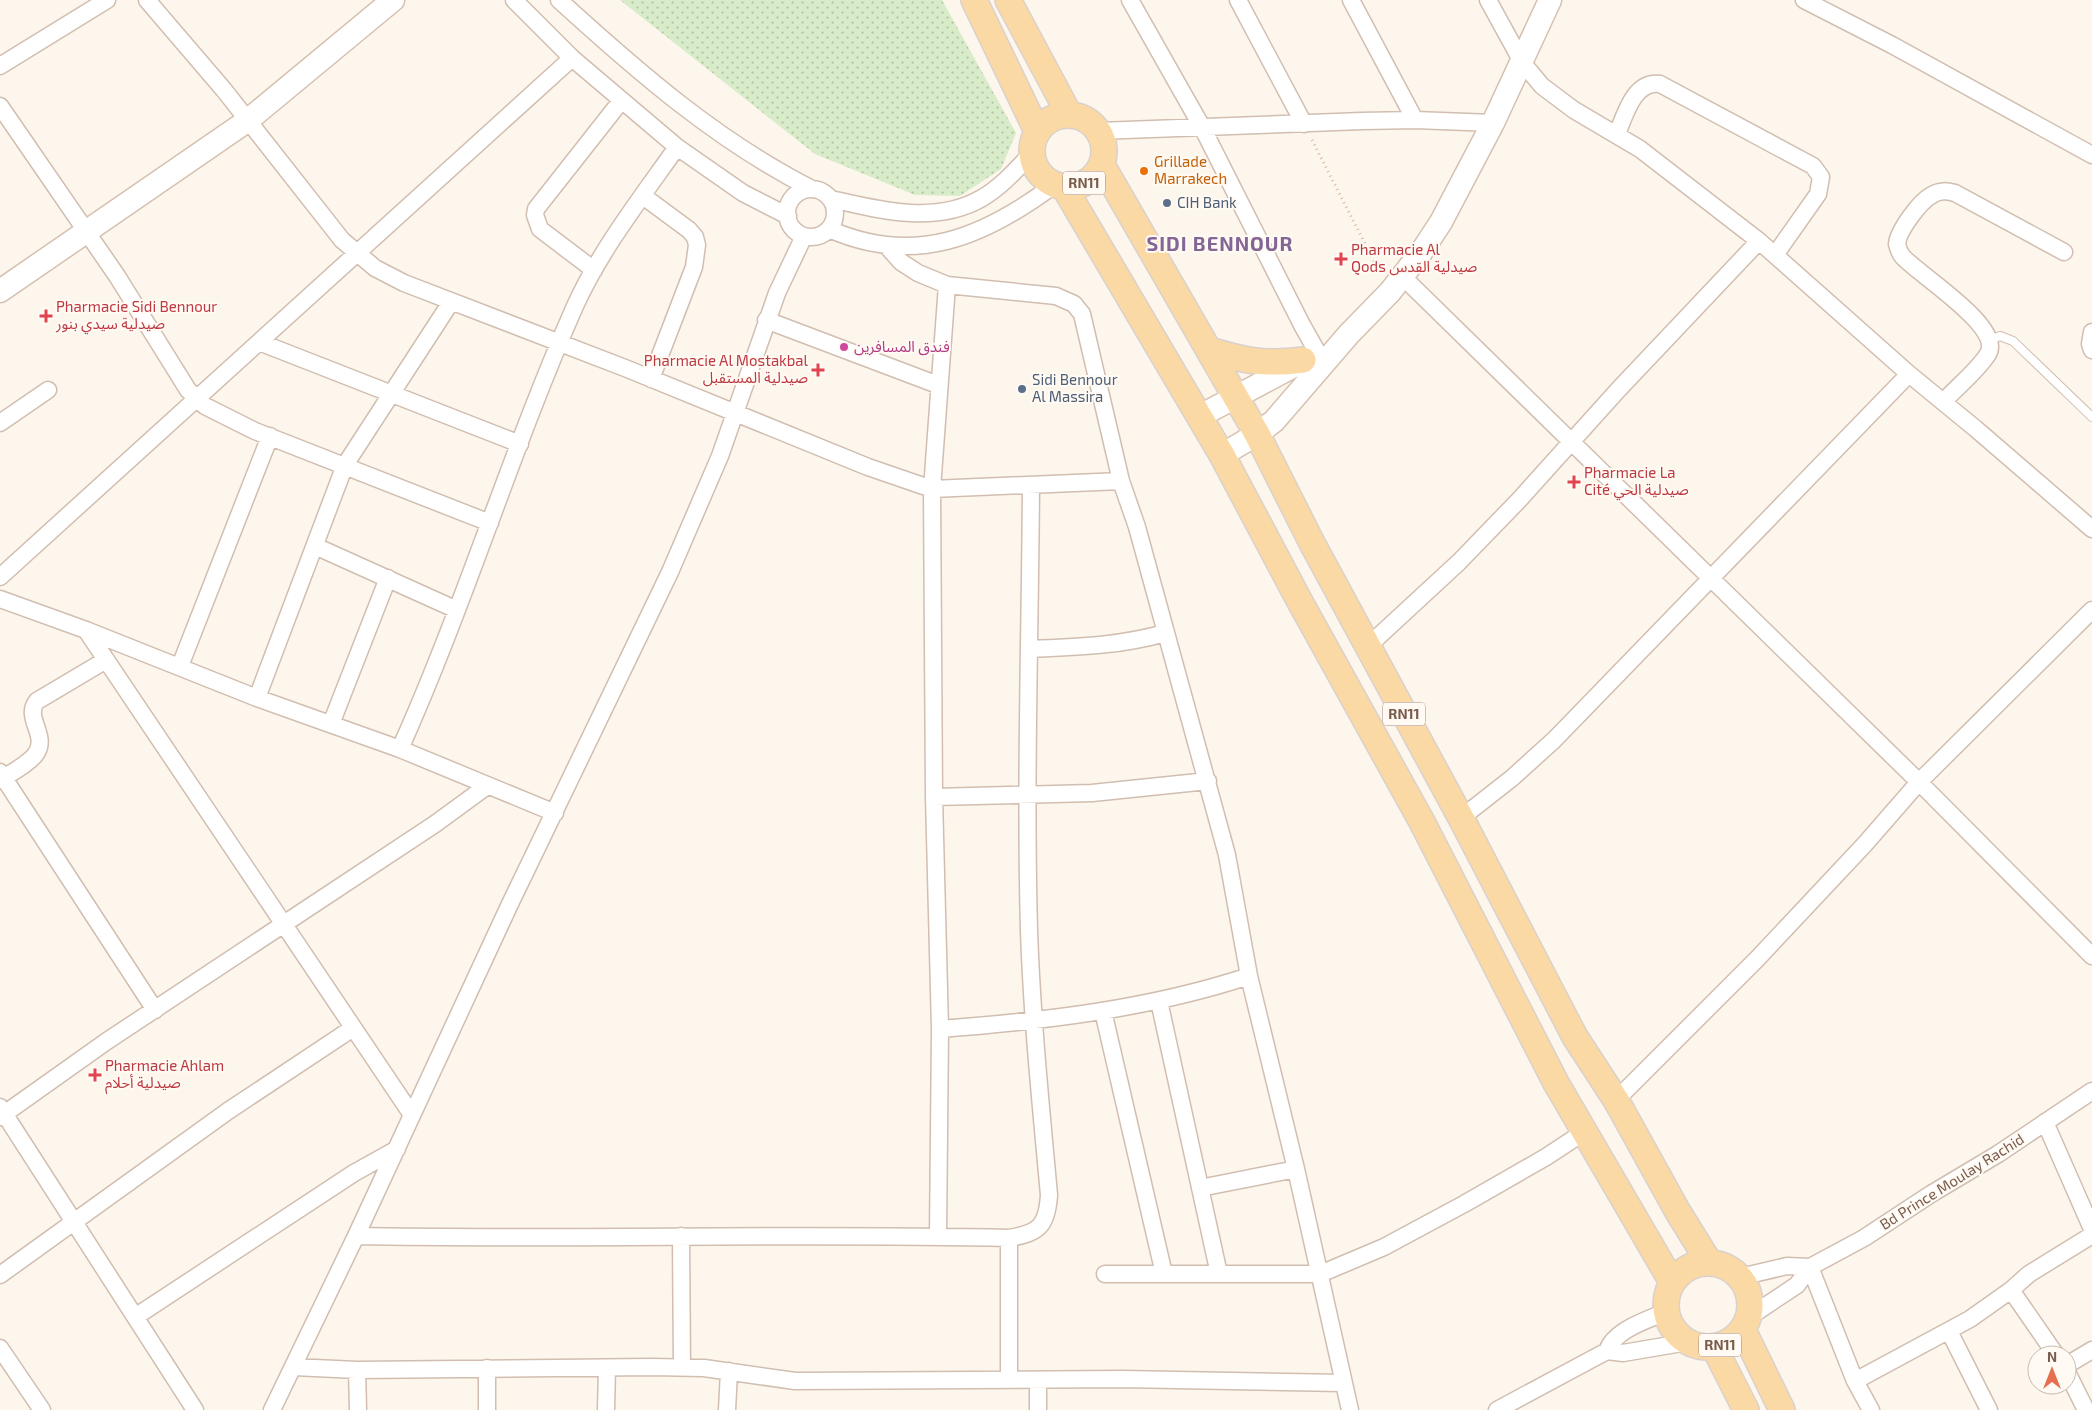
<svg xmlns="http://www.w3.org/2000/svg" width="2092" height="1410" font-family="'Exo 2','Noto Sans Arabic',sans-serif">
  <style>
    .green { fill: url(#green-dots) }
    .lines { fill: none; stroke-linecap: round; stroke-linejoin: round }
    .lane-casing { stroke: #d1beb0; stroke-width: 10 }
    .street-casing { stroke: #d1beb0; stroke-width: 19 }
    .secondary-casing { stroke: #d6c0b0; stroke-width: 25 }
    .primary-casing { stroke: #dad1cd; stroke-width: 28 }
    .path { stroke: #d9b8a5; stroke-width: 3; stroke-dasharray: 1 4; stroke-linecap: butt }
    .lane { stroke: #fff; stroke-width: 8 }
    .street { stroke: #fff; stroke-width: 16 }
    .secondary { stroke: #fff; stroke-width: 22 }
    .primary { stroke: #fbd9a5; stroke-width: 25 }
    .food-dot { fill: #e8710a; stroke: #fffaf3; stroke-width: 2 }
    .service-dot { fill: #5c6f8a; stroke: #fffaf3; stroke-width: 2 }
    .health-dot { fill: #e0444e; stroke: #fffaf3; stroke-width: 2 }
    .hotel-dot { fill: #d1479c; stroke: #fffaf3; stroke-width: 2 }
    .labels { text-anchor: middle; stroke-width: 4; stroke-linejoin: round; paint-order: stroke }
    .shield { fill: #fffaf3; stroke: #a28b7f; stroke-width: 1 }
    .shield-label { font-size: 14px; font-weight: bold; fill: #7a5c4d }
    .food-label { font-size: 15px; fill: #c56008; stroke: #fffaf3; text-anchor: start }
    .service-label { font-size: 15px; fill: #4e5e75; stroke: #fffaf3; text-anchor: start }
    .health-label { font-size: 15px; fill: #be3a42; stroke: #fffaf3; text-anchor: start }
    .hotel-label { font-size: 15px; fill: #b23c85; stroke: #fffaf3; text-anchor: start }
    .street-label { font-size: 15px; fill: #7a5c4d; stroke: #fffaf3 }
    .district-label { font-size: 20px; font-weight: bold; letter-spacing: 1px; fill: #846695; stroke: #fffaf3 }
  </style>
  <defs>
    <pattern id="green-dots" width="8" height="8" patternUnits="userSpaceOnUse" patternTransform="scale(1.25)"><rect width="8" height="8" fill="#d8ecc9"/><path d="M2 2h.1M6 6h.1" fill="none" stroke="#b4c2a5" stroke-width="1.8" stroke-linecap="round"/></pattern>
  </defs>
  <rect width="100%" height="100%" fill="#fdf6ec"/>
  <path class="green" d="M620 0H942L1016 133 1001 169 960 196 915 195 815 154Z"/>
  <g class="lines">
    <g class="lane-casing">
      <path id="lane" d="M1990 340 2000 336 2013 341 2092 417"/>
    </g>
    <g class="street-casing">
      <path id="street" d="M147 0 224 90 342 240 375 268 404 283 625 368 868 467 932 489 1121 481
        M514 0 572 58 677 147 743 193 788 216
        M559 0C637 71 717 141 812 189
        M1130 0 1202 127 1302 325 1324 364
        M1238 0 1304 124
        M1351 0 1415 120
        M1488 0 1522 62 1542 86 1574 110 1640 149 1759 241 1909 374 1976 429 2092 529
        M1804 0 1892 45 2092 155
        M0 66 107 0
        M0 106 117 276 188 390 205 406 255 431 490 523
        M1099 131 1362 121 1415 120 1493 123
        M1617 134C1625 115 1634 80 1660 84L1813 166 1821 177 1818 194 1775 255
        M787 213a24 24 0 1 1 48 0a24 24 0 1 1-48 0Z
        M643 196 689 230 695 237 697 245 694 267 651 379
        M831 199C879 210 936 225 982 198 1001 187 1016 170 1031 154
        M829 229C915 267 984 237 1054 185
        M886 245 901 262 918 273 947 285 1056 296 1074 304 1082 314 1121 481 1137 527 1227 855 1249 976 1296 1169 1350 1410
        M594 270 540 229 535 215 536 209 621 101
        M1403 277 1919 782 2092 956
        M766 320 938 385
        M2092 332 2090 344 2092 350
        M259 342 520 444
        M1943 402C1956 388 1978 370 1988 354 2004 327 1919 275 1903 257 1900 254 1898 248 1897 244 1898 231 1920 201 1932 195 1940 190 1947 191 1955 193L2064 252
        M0 423 48 390
        M315 546 457 610
        M0 577 572 58
        M0 599 86 630 257 698 400 749 555 813
        M86 630 412 1115
        M1367 647 1459 562 1520 499 1618 390 1759 241
        M1030 649C1076 647 1120 646 1165 633
        M180 666 270 436
        M257 698 345 465 451 302
        M331 724 388 578
        M400 749C465 604 511 451 575 306 601 249 641 198 677 147
        M0 772 155 1010
        M0 780C11 773 27 765 35 755 50 736 23 718 37 701L106 660
        M934 797 1092 793 1208 781
        M1461 818 1512 778 1554 740 1909 374
        M1159 1001 1219 1274
        M1103 1011 1164 1274
        M940 1029C1044 1021 1149 1009 1249 976
        M1616 1100 1757 959 1865 844 1919 782 2092 610
        M0 1107 195 1410
        M0 1117 107 1041 435 824 487 786
        M2045 1122 2092 1229
        M1200 1188 1296 1169
        M356 1236C574 1240 791 1233 1009 1238 1039 1233 1047 1226 1049 1195 1041 1107 1032 1019 1029 931 1025 783 1030 634 1031 486
        M681 1236 682 1368
        M938 1236 940 1029 934 797 932 489 947 285
        M1009 1238V1380
        M1105 1274H1320L1384 1247 1464 1204 1546 1157 1584 1132
        M0 1275 228 1111 353 1028
        M1740 1277 1787 1266 1810 1267 1797 1285 1749 1317
        M2011 1290 2056 1355
        M1666 1312C1647 1320 1614 1330 1607 1351L1623 1353 1688 1342
        M135 1317 354 1173 397 1149
        M1949 1331 1989 1410
        M0 1348 42 1410
        M2067 1365 2092 1350
        M294 1367 357 1370 651 1367 704 1368 795 1381 1122 1379 1344 1383
        M357 1370 358 1410
        M2067 1372 2086 1410
        M1855 1381 1970 1319 2011 1290 2029 1274 2092 1235
        M272 1410 356 1236 509 906 670 572 720 456 777 293 804 236
        M487 1410V1368
        M606 1410 607 1368
        M727 1410 729 1371
        M1038 1410V1381
        M1497 1410 1607 1351
        M1871 1410 1855 1381 1810 1267 1864 1238 1931 1194 1998 1154 2092 1091"/>
    </g>
    <g class="secondary-casing">
      <path id="secondary" d="M0 291 247 121 393 0
        M1200 416 1305 360
        M1222 455 1257 434 1274 421 1349 334 1390 292 1422 251 1441 222 1493 123 1550 0"/>
    </g>
    <g class="primary-casing">
      <path id="primary" d="M974 0 1037 131
        M1008 0 1069 114
        M1032 151a36 36 0 1 1 72 0a36 36 0 1 1-72 0Z
        M1102 165 1257 434 1313 545 1461 818 1575 1037 1616 1100 1678 1212 1709 1262
        M1064 187 1222 455 1299 600 1422 822 1556 1083 1672 1282
        M1209 350C1245 361 1265 365 1303 360
        M1666 1305a42 42 0 1 1 84 0a42 42 0 1 1-84 0Z
        M1743 1330 1782 1410
        M1714 1347 1746 1410"/>
    </g>
    <path class="path" d="M1312 140 1380 273"/>
    <use href="#lane" class="lane"/>
    <use href="#street" class="street"/>
    <use href="#secondary" class="secondary"/>
    <use href="#primary" class="primary"/>
  </g>
  <circle class="food-dot" cx="1144" cy="171" r="5"/>
  <g class="service-dot">
    <circle cx="1167" cy="203" r="5"/>
    <circle cx="1022" cy="389" r="5"/>
  </g>
  <g class="health-dot">
    <path d="M1338.5 251.5h5v5h5v5h-5v5h-5v-5h-5v-5h5z"/>
    <path d="M43.5 308.5h5v5h5v5h-5v5h-5v-5h-5v-5h5z"/>
    <path d="M815.5 362.5h5v5h5v5h-5v5h-5v-5h-5v-5h5z"/>
    <path d="M1571.5 474.5h5v5h5v5h-5v5h-5v-5h-5v-5h5z"/>
    <path d="M92.5 1067.5h5v5h5v5h-5v5h-5v-5h-5v-5h5z"/>
  </g>
  <circle class="hotel-dot" cx="844" cy="347" r="5"/>
  <g class="labels">
    <g class="shield">
      <rect x="1063" y="171.5" width="42" height="23" rx="4"/>
      <rect x="1383" y="702.5" width="42" height="23" rx="4"/>
      <rect x="1699" y="1333.5" width="42" height="23" rx="4"/>
    </g>
    <g class="shield-label">
      <text x="1084" y="188">RN11</text>
      <text x="1404" y="719">RN11</text>
      <text x="1720" y="1350">RN11</text>
    </g>
    <g class="food-label">
      <text x="1154" y="167">Grillade<tspan x="1154" dy="17">Marrakech</tspan></text>
    </g>
    <g class="service-label">
      <text x="1177" y="208">CIH Bank</text>
      <text x="1032" y="385">Sidi Bennour<tspan x="1032" dy="17">Al Massira</tspan></text>
    </g>
    <g class="health-label">
      <text x="1351" y="255">Pharmacie Al<tspan x="1351" dy="17">Qods صيدلية القدس</tspan></text>
      <text x="56" y="312">Pharmacie Sidi Bennour<tspan x="56" dy="17">صيدلية سيدي بنور</tspan></text>
      <text x="808" y="366" text-anchor="end">Pharmacie Al Mostakbal<tspan x="808" dy="17">صيدلية المستقبل</tspan></text>
      <text x="1584" y="478">Pharmacie La<tspan x="1584" dy="17">Cité صيدلية الحي</tspan></text>
      <text x="105" y="1071">Pharmacie Ahlam<tspan x="105" dy="17">صيدلية أحلام</tspan></text>
    </g>
    <g class="hotel-label">
      <text x="854" y="352">فندق المسافرين</text>
    </g>
    <g class="street-label">
      <text transform="translate(1952 1182) rotate(-32)" y="5">Bd Prince Moulay Rachid</text>
    </g>
    <g class="district-label">
      <text x="1220" y="251">SIDI BENNOUR</text>
    </g>
  </g>
  <g transform="translate(2052 1370)"><circle r="24" fill="#fffaf3" stroke="#cabbb1"/>
  <path d="M0-4L9 19L0 12L-9 19Z" fill="#e76f51"/>
  <text y="-8" font-size="14" font-weight="bold" text-anchor="middle" fill="#7a5c4d">N</text>
  </g>
</svg>
